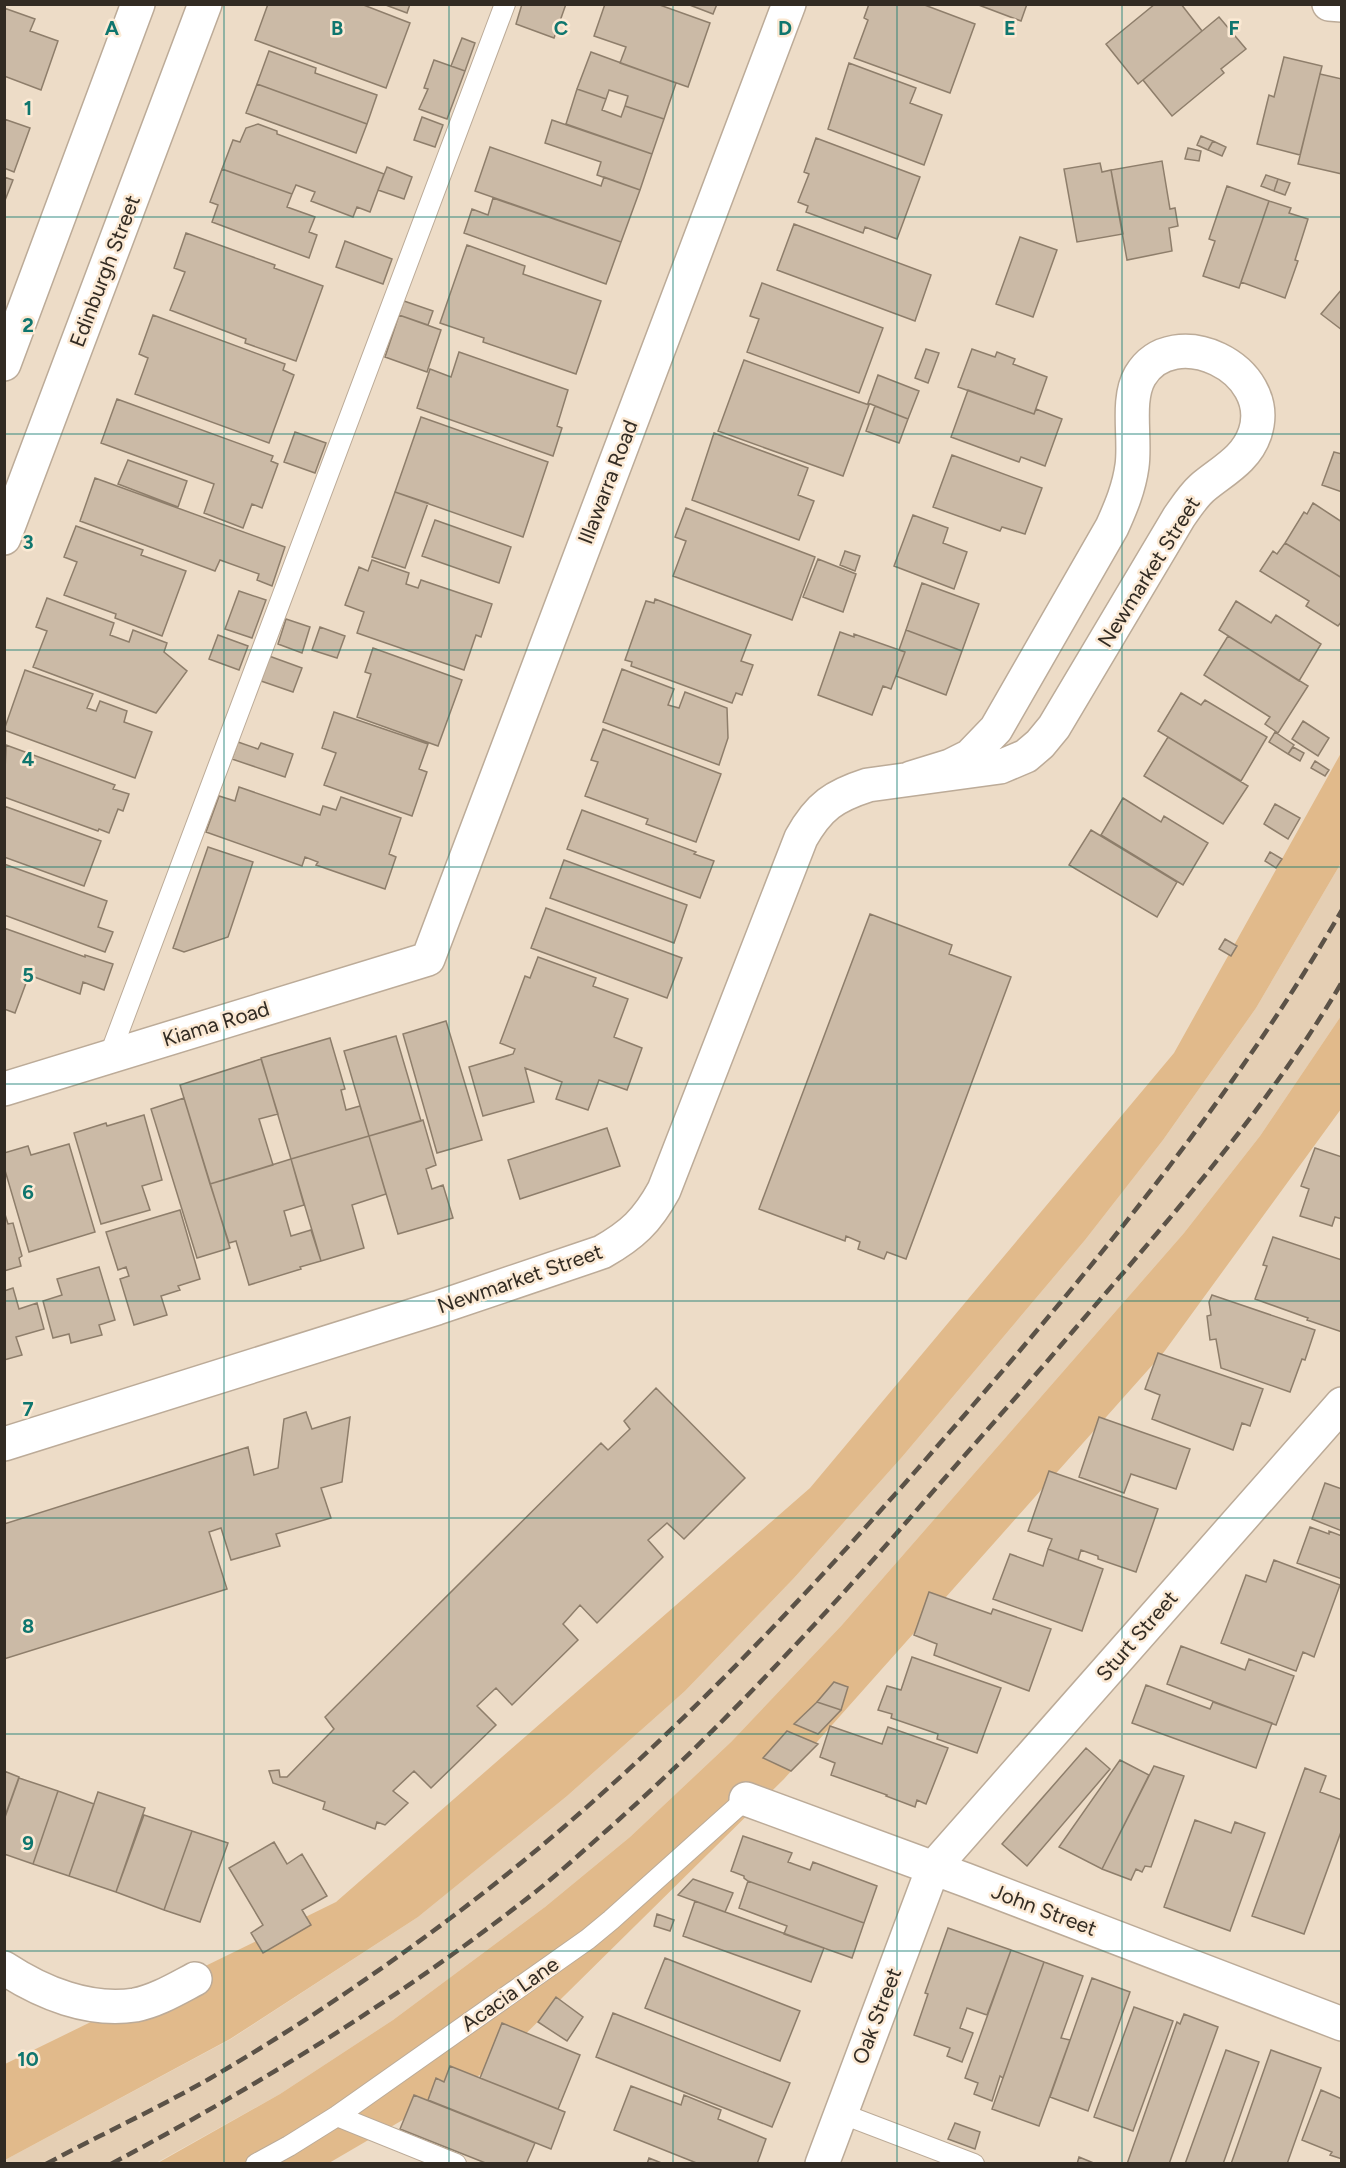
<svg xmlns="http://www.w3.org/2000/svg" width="1346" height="2168" font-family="Figtree,sans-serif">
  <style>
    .built { fill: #e5cfb4 }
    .green { fill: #e1ba8b }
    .building { fill: #cbbaa6; stroke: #8e7e6b; stroke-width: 1.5 }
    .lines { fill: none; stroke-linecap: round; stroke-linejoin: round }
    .lane-casing { stroke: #bcab98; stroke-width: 22 }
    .street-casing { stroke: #bcab98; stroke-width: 36 }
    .lane { stroke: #fff; stroke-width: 20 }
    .street { stroke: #fff; stroke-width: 33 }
    .rail { stroke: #5b5247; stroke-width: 4.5; stroke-dasharray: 12 6; stroke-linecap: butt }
    .grid { fill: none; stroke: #0f766e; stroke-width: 1.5; stroke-opacity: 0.55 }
    .labels { text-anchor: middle; stroke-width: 5; stroke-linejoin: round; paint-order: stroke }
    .street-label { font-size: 21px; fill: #322b23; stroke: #fbe9d4 }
    .grid-label { font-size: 20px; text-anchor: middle; font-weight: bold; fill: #0f766e; stroke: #fbe9d4; stroke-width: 5; stroke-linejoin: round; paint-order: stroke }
  </style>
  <rect width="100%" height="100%" fill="#eddcc7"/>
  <path class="built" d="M1341 863V1016L1260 1136 1184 1233 842 1625 731 1742 630 1837 545 1907 393 2020 280 2094 156 2163 5 2164V2160L231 2039 418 1917 567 1796 685 1691 794 1578 902 1457 1085 1240 1163 1140 1256 1008Z"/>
  <path class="green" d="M1341 753V863L1256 1008 1163 1140 1085 1240 902 1457 794 1578 685 1691 567 1796 418 1917 230 2039 5 2160V2064L336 1902 810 1488 1174 1053Z
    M1341 1016V1109L1164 1352 784 1779 490 2069 329 2163 156 2164 280 2094 393 2020 545 1907 630 1837 731 1742 842 1625 1184 1233 1260 1136Z"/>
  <path class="building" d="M268 4H361L410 23 386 88 255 40Z
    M383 4H410L407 13Z
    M522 4H566L554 38 516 24Z
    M605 4H657L710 23 688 87 620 63 626 47 594 36Z
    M687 4H717L713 14Z
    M869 4H922L975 24 950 93 854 58 868 20 864 18Z
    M976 4H1027L1021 21Z
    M1155 4H1181L1202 31 1138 84 1106 44Z
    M4 8 35 19 30 31 58 41 41 90 4 76Z
    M1219 17 1246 49 1221 69 1224 73 1172 116 1143 80Z
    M462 38 475 43 465 71 451 66Z
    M269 51 316 68 315 73 377 95 367 124 257 84Z
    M591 52 676 83 664 119 625 106 628 96 609 90 606 99 577 89Z
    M1284 57 1322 66 1300 155 1257 144 1269 95 1274 97Z
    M434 60 465 71 447 119 419 109 428 89 424 88Z
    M849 63 916 88 910 103 942 115 924 165 828 129Z
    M1320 74 1342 79V174L1298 164Z
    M257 84 367 124 356 153 246 113Z
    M577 89 606 99 602 110 621 117 625 106 664 119 652 154 566 124Z
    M422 117 443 125 435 147 414 140Z
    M4 119 30 128 14 172 4 168Z
    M552 120 652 154 640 190 597 175 601 162 545 143Z
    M258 124 277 131V134L384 174 370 212 357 207 353 217 311 201 315 192 296 185 292 194 222 169 233 140 240 142 246 128Z
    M1201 136 1213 141 1208 150 1197 145Z
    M816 138 920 177 897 239 865 227 863 233 806 212 808 206 798 202 809 174 804 172Z
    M1213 141 1226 147 1222 156 1208 150Z
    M490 147 601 186 604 177 640 190 621 242 475 191Z
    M1188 148 1201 151 1199 161 1185 159Z
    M1162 161 1170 209 1175 208 1178 226 1169 228 1172 251 1127 260 1111 170Z
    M1100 163 1102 172 1111 170 1123 234 1077 242 1064 169Z
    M387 167 412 177 404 199 378 190Z
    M222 169 292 194 287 207 315 217 309 232 317 235 309 258 212 222 218 205 210 202Z
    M1266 175 1278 179 1274 191 1261 186Z
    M4 177 13 180 4 203Z
    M1278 179 1290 183 1285 195 1274 191Z
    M1227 186 1269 201 1239 288 1203 276 1215 241 1209 239Z
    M493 198 621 242 606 284 464 233 472 209 488 215Z
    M1269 201 1291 208 1289 213 1308 219 1295 260 1298 261 1285 298 1241 282Z
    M794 224 931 275 915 321 777 270Z
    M186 233 275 265 274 268 323 286 296 361 245 343 246 339 170 310 185 272 174 268Z
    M1020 237 1057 250 1033 317 996 304Z
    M345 241 392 259 383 284 336 267Z
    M467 245 525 266 523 274 601 301 576 374 483 342 484 338 440 323Z
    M762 283 883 328 859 393 747 352 759 319 750 316Z
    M1342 289V330L1321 314Z
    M404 301 433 311 428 325 399 315Z
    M153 315 285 364 283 370 294 375 269 443 135 394 148 358 139 354Z
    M399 315 441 330 427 372 385 357Z
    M926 349 939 353 928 383 915 378Z
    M972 349 995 357 997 352 1015 359 1013 364 1047 377 1034 414 958 387Z
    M459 352 568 390 557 426 562 428 553 456 417 408 430 369 451 377Z
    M744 360 869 405 843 476 718 431Z
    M878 375 919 391 908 419 868 403Z
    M968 390 1034 414 1036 409 1062 419 1045 466 1021 457 1019 462 951 437Z
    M117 399 273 456 271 461 278 464 262 508 252 504 243 528 204 513 214 484 101 443Z
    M875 406 908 419 899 443 866 431Z
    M421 417 548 462 523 537 395 492Z
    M295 432 326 443 315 473 284 462Z
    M714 433 808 468 798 495 814 501 799 540 692 500Z
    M1334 452 1342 454V492L1322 485Z
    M952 455 1042 488 1025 534 1002 527 1000 531 933 507Z
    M128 460 187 481 178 507 118 484Z
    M95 478 285 547 272 586 257 580 259 574 220 560 215 571 80 521Z
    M395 492 428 503 405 568 372 557Z
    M1313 503 1342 522V578L1285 543 1304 512 1307 514Z
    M686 508 815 557 792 620 673 576 686 541 675 537Z
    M913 515 948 528 943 543 967 552 954 589 894 566Z
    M435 520 511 547 499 583 422 556Z
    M76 526 143 550 141 555 186 571 162 636 115 618 116 614 64 595 77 562 64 557Z
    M1285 543 1342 578V621L1338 626 1306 606 1309 601 1260 571 1273 551 1277 554Z
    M845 551 860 556 855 571 840 565Z
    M818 559 856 574 843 612 803 597Z
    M372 560 409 573 406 584 418 588 421 580 492 604 481 637 476 635 464 670 357 633 364 612 345 605 359 567 368 571Z
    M922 583 979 604 962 651 906 630Z
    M239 591 266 600 252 638 225 629Z
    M47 598 114 623 110 635 129 642 133 630 167 643 164 652 187 671 156 713 33 667 47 631 36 627Z
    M655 599 751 635 741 661 753 665 742 695 736 693 732 703 631 666 632 662 625 660 646 601 654 603Z
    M1236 601 1271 623 1276 615 1321 644 1299 681 1219 630Z
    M286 619 310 627 302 653 278 644Z
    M320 627 345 636 337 658 312 650Z
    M906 630 962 651 946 695 896 676 905 652 899 650Z
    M840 632 854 637V634L905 652 891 689 883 686 872 715 818 695Z
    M218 635 248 646 239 670 209 659Z
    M1228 636 1308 686 1278 733 1265 724 1270 717 1204 675Z
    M373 648 462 680 438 746 357 717 371 674 365 672Z
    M269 656 302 668 293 692 261 681Z
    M622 669 674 689 668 705 679 708 685 692 727 708 728 738 719 765 603 722Z
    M25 670 93 694 87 708 96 711 100 701 127 711 124 722 152 732 135 778 4 730Z
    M1181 693 1201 705 1205 700 1267 737 1241 781 1158 731Z
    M334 712 428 744 419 769 427 772 412 816 324 785 336 753 322 748Z
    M1303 721 1329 738 1318 756 1292 739Z
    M603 729 721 774 696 842 646 824 648 819 585 796 598 762 591 760Z
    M1275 732 1294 745 1288 754 1269 742Z
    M1168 737 1248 786 1223 824 1144 776Z
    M238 742 258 749 261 743 293 754 285 777 232 759Z
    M6 745 115 785 113 789 129 794 123 811 118 809 109 833 99 829 98 831 4 797Z
    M1293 747 1304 753 1300 761 1288 754Z
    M1315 761 1329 770 1325 776 1311 768Z
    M239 787 320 815 323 806 336 810 341 797 401 818 389 854 396 857 385 889 316 865 318 862 305 857 302 866 206 832 219 796 235 801Z
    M1123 798 1161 822 1164 816 1208 843 1183 885 1101 835Z
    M1275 804 1300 818 1288 839 1264 824Z
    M4 806 101 841 84 886 4 857Z
    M582 810 696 852 694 854 714 861 700 898 567 849Z
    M1091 830 1177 882 1157 917 1069 865Z
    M208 847 253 862 228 937 184 952 173 948Z
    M1270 852 1282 859 1276 868 1265 861Z
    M564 860 687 905 674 943 550 898Z
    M4 864 107 901 98 927 113 932 105 952 4 915Z
    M546 908 682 958 667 998 531 948Z
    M870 914 952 945 949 954 1011 977 906 1259 887 1252 884 1259 858 1249 860 1242 846 1236 845 1241 759 1209Z
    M4 928 85 957V955L113 964 104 990 83 982 80 994 29 975 15 1013 4 1009Z
    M1225 939 1237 946 1231 956 1219 949Z
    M538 957 596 978 593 986 628 999 614 1037 642 1048 627 1090 599 1080 588 1110 556 1099 562 1082 525 1068 534 1102 483 1116 469 1067 513 1054 515 1049 500 1043 525 976 530 978Z
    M446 1021 482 1140 437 1153 403 1034Z
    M396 1036 421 1121 369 1136 344 1051Z
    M330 1038 345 1089 341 1090 346 1110 360 1106 369 1136 291 1159 261 1058Z
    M261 1059 278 1114 259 1119 273 1165 210 1184 180 1085Z
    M184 1098 230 1248 197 1258 151 1109Z
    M144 1115 162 1180 142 1186 150 1210 101 1224 74 1133 106 1123 107 1126Z
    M423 1120 436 1165 426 1169 432 1189 443 1185 453 1218 398 1234 369 1136Z
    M607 1128 620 1166 520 1199 508 1160Z
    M369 1136 386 1194 352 1205 364 1248 321 1261 291 1159Z
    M69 1144 95 1232 29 1252 4 1167V1153L28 1146 31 1155Z
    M1315 1148 1342 1157V1219L1335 1217 1332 1226 1300 1216 1309 1189 1301 1186Z
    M291 1159 304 1205 284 1211 291 1236 311 1230 321 1261 300 1267 301 1269 249 1285 236 1241 229 1243 210 1184Z
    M180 1210 200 1279 178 1286 180 1290 161 1296 167 1315 134 1325 120 1279 129 1276 126 1267 118 1270 106 1232Z
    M4 1211 8 1224 13 1223 22 1256 19 1258 21 1266 4 1271Z
    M1273 1237 1342 1260V1332L1307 1320 1308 1318 1255 1299 1267 1266 1263 1265Z
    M99 1267 115 1320 99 1325 102 1335 71 1343 69 1334 53 1338 43 1301 62 1295 57 1279Z
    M13 1288 19 1309 37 1303 44 1329 16 1337 22 1355 4 1360V1291Z
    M1212 1295 1315 1330 1305 1360 1302 1359 1290 1392 1221 1368 1216 1339 1210 1340 1207 1316 1211 1315 1209 1302Z
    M1158 1353 1263 1389 1250 1426 1242 1423 1233 1450 1152 1419 1160 1395 1145 1389Z
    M656 1388 745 1478 684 1539 667 1523 648 1540 663 1557 597 1623 580 1605 563 1624 578 1640 512 1705 496 1688 477 1706 496 1725 431 1788 414 1771 393 1791 408 1803 385 1825 377 1822 375 1829 323 1809 325 1802 273 1783 269 1771 279 1770 280 1777H287L334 1729 325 1717 601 1443 608 1450 630 1429 624 1421Z
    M306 1412 312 1429 350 1417 342 1482 321 1488 331 1518 276 1534 280 1546 231 1560 221 1528 209 1532 227 1589 4 1659V1524L248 1447 254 1475 278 1468 284 1419Z
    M1099 1417 1190 1449 1176 1489 1131 1474 1124 1493 1079 1477Z
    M1049 1471 1158 1509 1136 1572 1098 1559V1556L1081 1550 1078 1560 1048 1549 1052 1539 1028 1531Z
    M1325 1483 1342 1489V1531L1312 1519Z
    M1310 1527 1329 1534V1531L1342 1536V1579L1297 1563Z
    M1048 1549 1103 1569 1082 1631 993 1599 1010 1554 1043 1566Z
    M1274 1560 1340 1585 1314 1657 1303 1652 1296 1671 1221 1643 1246 1575 1266 1582Z
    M929 1592 991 1614 993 1609 1051 1629 1029 1691 934 1655 937 1644 914 1635Z
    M1181 1646 1245 1670 1249 1659 1294 1676 1276 1725 1167 1684Z
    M912 1657 1001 1688 977 1753 937 1739 938 1734 891 1718 892 1714 878 1710 887 1686 901 1690Z
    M834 1682 848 1687 841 1710 817 1702Z
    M1146 1685 1210 1709 1213 1702 1272 1723 1256 1768 1132 1723Z
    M817 1702 841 1710 818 1734 794 1724Z
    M830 1726 882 1744 888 1727 948 1748 926 1804 917 1800 915 1807 886 1796 887 1795 831 1775 835 1763 820 1757Z
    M787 1731 818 1744 791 1771 763 1758Z
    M1086 1748 1110 1769 1027 1866 1002 1844Z
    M1120 1760 1149 1775 1102 1869 1059 1847Z
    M1154 1766 1184 1776 1151 1867 1145 1866 1142 1872 1136 1869 1131 1880 1102 1869Z
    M1305 1768 1326 1776 1320 1792 1342 1800V1829L1304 1934 1252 1916Z
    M4 1771 19 1777 4 1819Z
    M19 1778 58 1791 33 1864 4 1854V1820Z
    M58 1791 94 1804 69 1876 33 1864Z
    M98 1792 145 1808 116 1892 69 1876Z
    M144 1815 192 1831 164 1910 116 1892Z
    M1195 1820 1231 1833 1235 1822 1265 1833 1230 1931 1164 1907Z
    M192 1831 228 1843 200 1922 164 1910Z
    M743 1836 792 1853 788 1862 810 1870 813 1862 877 1886 864 1923 748 1881 744 1878V1876L731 1871Z
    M274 1842 287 1864 302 1854 327 1896 302 1910 311 1925 263 1953 251 1933 263 1925 229 1868Z
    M693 1879 733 1893 725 1912 678 1895Z
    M748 1881 864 1923 852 1958 784 1934 787 1926 739 1908Z
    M695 1901 824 1948 811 1982 683 1936Z
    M657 1914 674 1920 670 1931 654 1926Z
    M948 1928 1011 1950 987 2015 967 2008 960 2028 973 2033 962 2062 947 2056 950 2048 914 2035 928 1994 925 1993Z
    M1011 1950 1044 1962 1003 2078 1000 2076 992 2101 974 2094 978 2083 965 2078Z
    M665 1958 800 2011 780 2061 645 2008Z
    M1044 1962 1083 1976 1061 2038 1070 2040 1039 2126 992 2109Z
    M1092 1978 1130 1992 1088 2111 1050 2097Z
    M556 1997 583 2017 567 2041 538 2022Z
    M1134 2007 1173 2021 1133 2131 1094 2117Z
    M613 2013 790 2083 772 2127 596 2057Z
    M1184 2014 1218 2027 1169 2164H1127L1177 2022 1180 2024Z
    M502 2023 580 2055 558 2109 480 2078Z
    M1226 2050 1259 2062 1223 2164H1185Z
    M1271 2050 1321 2068 1287 2164H1231Z
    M450 2066 565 2112 551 2149 428 2100 436 2078 444 2082Z
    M631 2086 681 2105 684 2095 721 2110 718 2119 766 2139 757 2164H699L614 2130Z
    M1321 2090 1342 2099V2159L1330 2155 1332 2152 1302 2140Z
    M414 2095 535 2143 526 2164H488L400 2129Z
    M955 2123 980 2132 975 2149 948 2139Z
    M1079 2157 1096 2164H1077Z
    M649 2158 664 2164H647Z"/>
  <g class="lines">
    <g class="lane-casing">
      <path id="lane" d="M109 1057 505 4
        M840 2113 974 2164
        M337 2116 456 2164
        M256 2164 289 2146 337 2116 588 1939 611 1920 746 1799"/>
    </g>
    <g class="street-casing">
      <path id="street" d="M1329 4 1342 5
        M4 364 138 4
        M4 538 205 4
        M4 1089 428 959 789 4
        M4 1444 437 1308 602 1252C632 1235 647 1221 664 1190L801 838C819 806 834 796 868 785L1000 767 1026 756 1040 744 1054 727 1179 517C1186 507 1193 496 1202 488 1222 471 1246 460 1255 433 1276 368 1173 320 1140 376 1126 400 1136 439 1132 466 1129 488 1121 507 1112 527L996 729 970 756 950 766 911 778
        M746 1799 966 1880 1342 2024
        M4 1968C42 1993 89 2012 135 2005 156 2001 176 1989 195 1979
        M822 2164 933 1868 1342 1404"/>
    </g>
    <use href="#lane" class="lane"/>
    <use href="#street" class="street"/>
    <path class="rail" d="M46 2164C100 2135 156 2109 209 2079 302 2025 397 1960 482 1894 673 1745 830 1571 987 1389 1117 1238 1242 1083 1342 910
      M111 2164C259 2085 402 1997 534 1893 558 1874 582 1852 606 1831 710 1739 804 1638 896 1534 947 1475 999 1417 1050 1358 1153 1237 1261 1120 1342 982"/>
  </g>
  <path class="grid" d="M224 4V2164M449 4V2164M673 4V2164M897 4V2164M1122 4V2164M4 217H1342M4 434H1342M4 650H1342M4 867H1342M4 1084H1342M4 1301H1342M4 1518H1342M4 1734H1342M4 1951H1342"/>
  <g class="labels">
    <g class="street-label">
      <text transform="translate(105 271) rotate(-69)" y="7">Edinburgh Street</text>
      <text transform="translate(608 482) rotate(-69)" y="7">Illawarra Road</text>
      <text transform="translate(1149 572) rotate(-58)" y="7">Newmarket Street</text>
      <text transform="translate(216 1024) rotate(-17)" y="7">Kiama Road</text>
      <text transform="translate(520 1279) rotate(-19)" y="7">Newmarket Street</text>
      <text transform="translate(1137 1636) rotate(-49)" y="7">Sturt Street</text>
      <text transform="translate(1044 1910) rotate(21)" y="7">John Street</text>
      <text transform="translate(510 1994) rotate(-35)" y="7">Acacia Lane</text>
      <text transform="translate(877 2016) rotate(-69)" y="7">Oak Street</text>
    </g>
  </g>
  <g class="grid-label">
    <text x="112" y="35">A</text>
    <text x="337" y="35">B</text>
    <text x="561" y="35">C</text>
    <text x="785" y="35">D</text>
    <text x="1010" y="35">E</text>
    <text x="1234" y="35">F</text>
    <text x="28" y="115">1</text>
    <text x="28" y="332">2</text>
    <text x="28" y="549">3</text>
    <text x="28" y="766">4</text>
    <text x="28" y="982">5</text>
    <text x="28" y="1199">6</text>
    <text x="28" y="1416">7</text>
    <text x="28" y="1633">8</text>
    <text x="28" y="1850">9</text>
    <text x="28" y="2066">10</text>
  </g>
  <rect width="1346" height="2168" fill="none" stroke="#322b23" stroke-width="12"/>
</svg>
